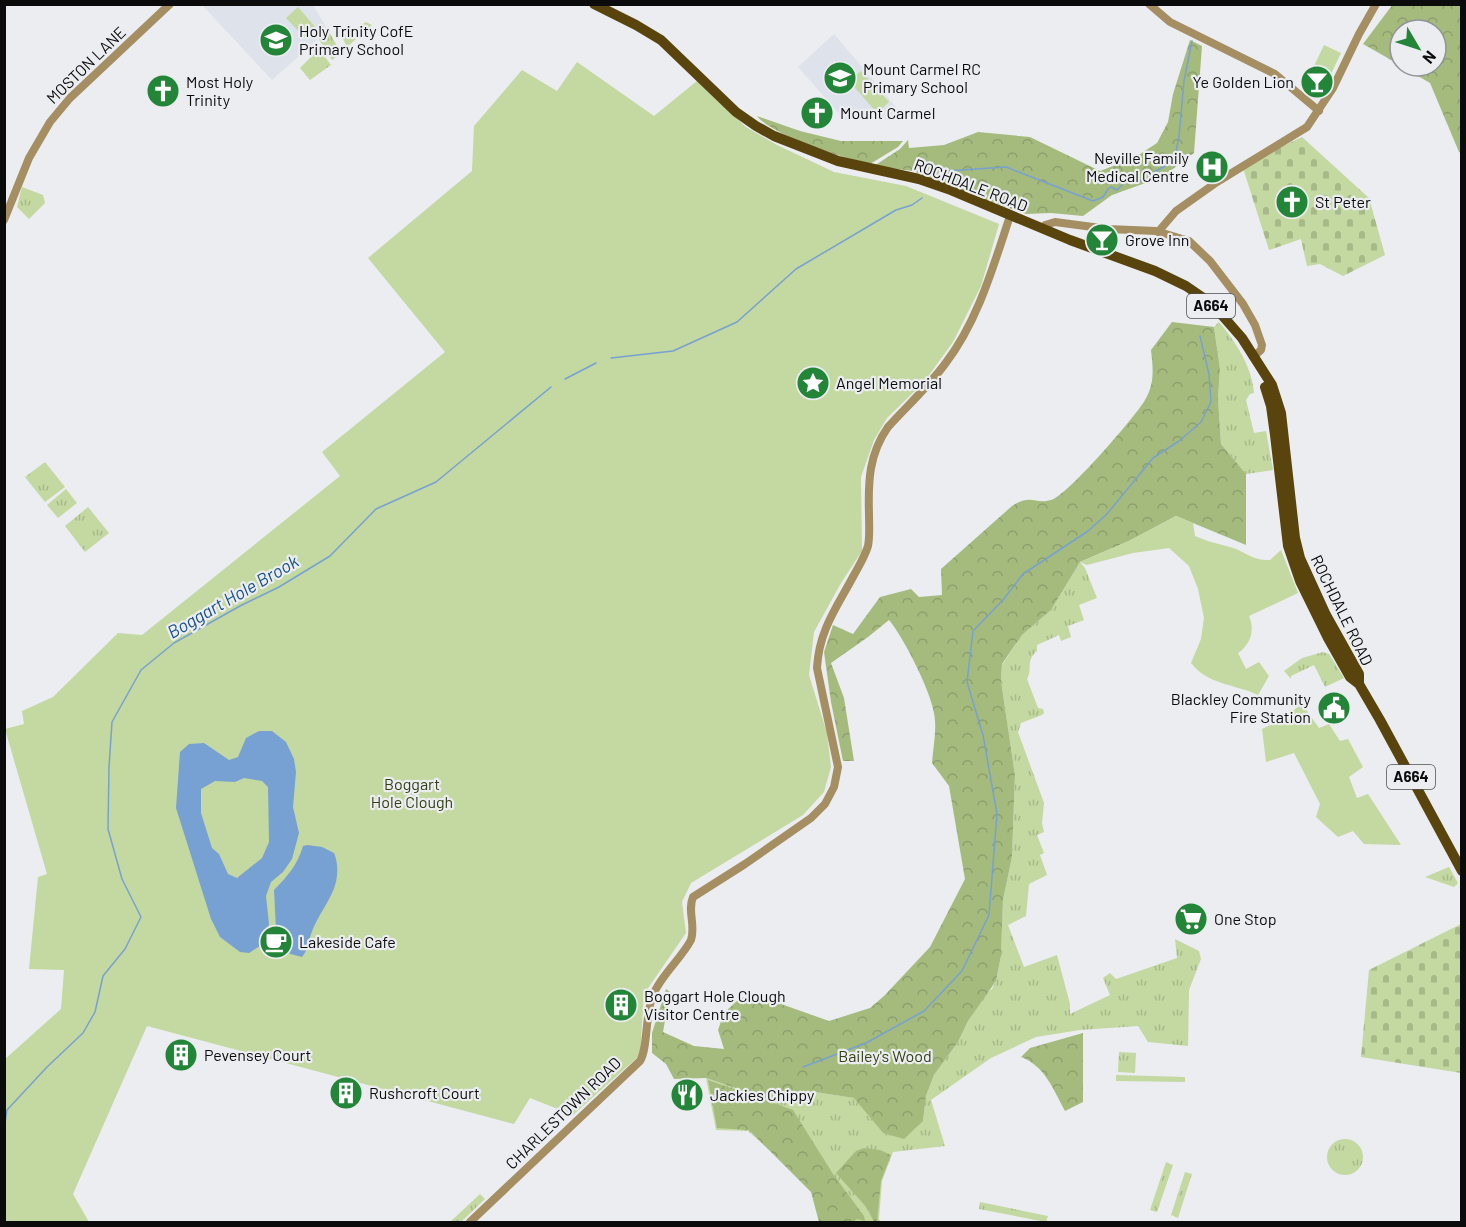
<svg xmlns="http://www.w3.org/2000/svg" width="1466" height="1227" font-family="Barlow,sans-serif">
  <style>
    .built { fill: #dde2eb }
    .grass { fill: url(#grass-tufts) }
    .forest { fill: url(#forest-crowns) }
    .cemetery { fill: url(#cemetery-stones) }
    .park { fill: #c4d8a1 }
    .water { fill: #77a1d2; fill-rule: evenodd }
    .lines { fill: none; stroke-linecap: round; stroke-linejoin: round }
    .stream { stroke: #77a1d2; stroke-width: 1.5 }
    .minor { stroke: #a48e62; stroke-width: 8 }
    .major { stroke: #5a440e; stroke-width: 10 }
    .labels { text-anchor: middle; stroke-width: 4.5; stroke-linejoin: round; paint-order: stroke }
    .shield { fill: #ebedf0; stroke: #4e4f50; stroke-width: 1.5 }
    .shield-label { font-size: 15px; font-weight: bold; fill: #0b0b0c }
    .poi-label { font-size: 16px; fill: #0b0b0c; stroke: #ebedf0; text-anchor: start }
    .street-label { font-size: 16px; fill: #0b0b0c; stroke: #ebedf0 }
    .park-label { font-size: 16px; fill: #324013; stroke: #ebedf0 }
    .water-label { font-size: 18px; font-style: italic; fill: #144f8c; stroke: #ebedf0 }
  </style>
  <defs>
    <pattern id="grass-tufts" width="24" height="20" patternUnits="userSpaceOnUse" patternTransform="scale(1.5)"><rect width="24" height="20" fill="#c4d8a1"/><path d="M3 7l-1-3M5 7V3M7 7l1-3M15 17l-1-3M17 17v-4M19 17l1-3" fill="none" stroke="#a7b889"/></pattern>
    <pattern id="forest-crowns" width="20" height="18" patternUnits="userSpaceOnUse" patternTransform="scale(1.5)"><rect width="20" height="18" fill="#a5bb7e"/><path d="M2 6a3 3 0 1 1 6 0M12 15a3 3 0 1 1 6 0" fill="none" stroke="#8d9f6c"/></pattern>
    <pattern id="cemetery-stones" width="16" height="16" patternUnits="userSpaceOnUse" patternTransform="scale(1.5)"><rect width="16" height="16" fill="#c4d8a1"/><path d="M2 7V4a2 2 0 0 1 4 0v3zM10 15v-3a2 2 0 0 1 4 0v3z" fill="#a7b889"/></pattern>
  </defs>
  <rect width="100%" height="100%" fill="#ebedf0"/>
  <path class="built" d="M202 5H313L328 30 272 80Z
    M834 34 900 112 887 119 845 120 798 67Z"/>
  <path class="grass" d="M366 22 372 25 347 47 342 37Z
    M328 30 341 53 332 60 318 38Z
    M319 49 331 65 310 80 300 68Z
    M22 187 43 195 45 203 29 219 17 207Z
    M1219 322C1236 342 1252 367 1254 393L1250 394 1246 400 1254 433 1266 431 1273 470 1246 474 1221 444 1218 398 1220 369 1214 327Z
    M45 462 65 487 45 502 25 477Z
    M66 489 77 503 58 518 47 505Z
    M88 507 109 533 85 552 65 526Z
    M1080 562 1085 568 1097 598 1079 605 1084 620 1068 626 1071 637 1061 641 1059 635 1037 645V651C1025 661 1033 669 1027 679L1038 708 1043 709 1044 713 1042 715 1021 723 1018 732 1044 803 1042 823 1044 832 1037 835 1044 853 1040 855 1047 875 1029 884 1026 916 1008 925 1024 967 1057 955 1070 1004V1014L1110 995 1103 978 1110 973 1116 979 1177 958 1175 939 1199 951 1201 959 1189 990 1188 1046 1148 1042 1138 1026 1080 1030 1036 1037 991 1058 931 1100 945 1146 893 1152 882 1181 879 1219 881 1222H820L810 1186 748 1131 716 1130 706 1078 779 1103 815 1092 855 1098 883 1133 923 1121 926 1096 934 1075 958 1042 968 1021 986 993 992 989 996 981 1001 956 1003 900 1012 857 1015 775 1001 681 1002 665 1022 635 1051 610Z
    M1323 652 1329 654 1344 678 1325 687 1314 665 1291 676V679L1284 671 1302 658Z
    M1449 867 1458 883 1454 887 1425 877Z
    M1119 1052 1136 1053 1135 1073 1118 1072Z
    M1116 1075 1185 1077V1082L1116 1081Z
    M1327 1157a18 18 0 1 1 36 0a18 18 0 1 1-36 0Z
    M1166 1162 1173 1165 1157 1212 1150 1210Z
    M1185 1172 1192 1174 1178 1218 1171 1215Z
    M480 1194 485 1199 461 1222H450Z
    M980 1202 1048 1216 1046 1222 979 1209Z"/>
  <path class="forest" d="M1393 4 1461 5V153L1459 152 1430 83 1401 66H1436V30H1400V65L1363 44Z
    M1190 40 1202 46 1194 153 1162 177 1112 195 1083 216 1051 213 1026 214 952 188 913 171 874 166 900 149 908 140 909 148 944 145 978 132 1030 137 1100 171 1134 158 1157 143 1168 122 1173 94Z
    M757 116 800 131 841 141H903L898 147 870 164C845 159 771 135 757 116Z
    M1172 322 1214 327 1220 369 1218 398 1221 444 1246 474V545L1176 516 1129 541 1080 562 1051 610 1022 635 1002 664 1001 681 1015 775 1012 857 1003 900 1001 956 996 981 968 1021 958 1042 934 1075 926 1096 923 1121 904 1139 883 1133 854 1098 815 1092 779 1103 706 1078 674 1079 666 1064 652 1053V1033L666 989 670 992 663 1032 694 1046 724 1049 718 1030 724 1013 740 998 756 995 829 1021 870 1008 884 996 930 947 965 879 949 786 932 763C933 749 936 735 935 721 935 698 904 638 889 620L868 637 831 663 844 698 854 761H843L831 702 824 652 833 625 853 634 880 597 911 589 919 597 942 595 941 569 1012 506C1032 493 1034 505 1051 500 1067 496 1136 416 1145 400 1155 383 1153 368 1151 350Z
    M1083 1033V1102L1065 1111C1053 1089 1045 1066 1021 1057L1030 1048Z
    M708 1080 793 1110 833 1174 864 1216 865 1221 857 1219 853 1222H819L811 1192 749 1130 717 1128Z
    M864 1148 880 1150 891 1155 881 1181 877 1222H874L867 1208 836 1173 856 1151Z"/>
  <path class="cemetery" d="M1302 137 1369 198 1385 255 1343 276 1320 264 1307 266 1301 239 1269 250 1243 168V164Z
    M1461 924V1073L1361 1057 1369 970Z"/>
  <path class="park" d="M298 7 317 29 306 39 286 18Z
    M1324 45 1341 53 1330 76 1313 68Z
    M577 62 654 116 697 81 746 127 777 145 834 172 906 186 999 224 981 286 953 342 924 382 887 418 874 440 861 477 862 551 841 583 814 632 809 675 827 733 831 767 824 792 803 815 691 883 682 902 686 933 644 994 640 1055 573 1115 530 1098 514 1124 147 1026 73 1194 89 1222H5L4 1060 61 1009 64 970 29 969 38 877 47 874 5 729 24 724 22 711 53 697 118 633 142 635 340 476 322 452 445 352 368 258 472 171 474 126 522 70 557 91Z
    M861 71 889 102 877 113 849 81Z
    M1176 516 1193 523 1195 536C1208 542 1220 544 1233 548 1248 553 1253 561 1270 560L1281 550 1298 593 1249 616C1255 630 1251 644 1238 653L1246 669 1259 662 1269 676 1258 695C1235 684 1208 685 1191 663L1201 639 1204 618 1198 589 1189 566 1169 548 1133 553 1087 565 1080 562 1129 541Z
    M1302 704 1319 728 1329 724 1340 741 1348 739 1363 767 1349 777 1357 798 1368 794 1401 845 1364 844 1353 831 1338 837 1316 817 1320 804 1294 753 1266 762 1262 729 1279 721Z"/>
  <path class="water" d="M259 731H272L286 742 294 759 296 772 293 807 299 833 292 859 283 872 271 882 266 896 269 924 263 944 249 953 240 952 220 937 211 919 176 808 180 752 189 744 204 743 229 760 238 757 246 738ZM244 778 262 781 268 787 269 842 262 858 237 878 228 874 219 854 212 848 201 813V789L215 781 235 782Z
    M307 845 322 847 334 853C338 863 338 871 336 882 332 899 317 916 311 934 308 943 308 950 302 957L283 952 289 934 276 930 274 890C287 877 298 864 303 846Z"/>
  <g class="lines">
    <path class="stream" d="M946 171 1006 167 1093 201 1103 197 1108 189 1111 187 1117 190 1125 182 1148 180 1154 172 1174 161 1179 137 1184 81 1192 41
      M611 358 673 351 737 322 796 269 896 210 912 205 922 198
      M565 379 596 363
      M803 1067 866 1043 924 1011 962 971 989 915 997 814 983 735 967 682 973 631 1003 600 1023 574 1088 531 1107 514 1153 458 1179 441 1201 422 1211 402 1209 374 1200 336
      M4 1130 7 1110 47 1067 83 1033 95 1012 103 976 125 949 141 917 122 879 108 829 109 767 112 722 141 670 174 643 240 606 279 587 330 556 376 509 436 482 551 387"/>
    <path class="minor" d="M1149 4 1170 22 1275 74 1319 111
      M4 220 29 158 50 122 70 98 170 4
      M1043 229 1045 225 1055 222 1108 229 1156 231 1189 241 1210 261 1243 304 1255 325 1262 345 1261 350 1253 357
      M1158 232 1176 211 1217 182 1307 127 1333 88 1359 34 1376 4
      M470 1222 640 1061C648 1049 645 1013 653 995 661 975 681 959 691 940 696 925 687 911 693 897L745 864 811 818 825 804 834 787 838 767 817 668C819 630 837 607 854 575 859 566 865 556 868 546 870 536 869 525 869 514 868 481 869 454 888 427 907 406 928 387 945 364 978 321 993 267 1010 216"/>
    <path class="major" d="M594 4 636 25 661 40 736 112 756 126 774 136 838 161 919 179 948 189 1070 240 1155 271 1186 286 1202 297 1221 314 1242 338 1272 385 1281 413 1295 538 1300 558 1326 615 1359 674V684
      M1265 387 1271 406 1275 435 1288 546 1300 581 1328 638 1350 677 1359 684 1380 720 1462 871"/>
  </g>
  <defs>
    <g id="school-disc" transform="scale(1.725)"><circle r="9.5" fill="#228538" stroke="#ebedf0"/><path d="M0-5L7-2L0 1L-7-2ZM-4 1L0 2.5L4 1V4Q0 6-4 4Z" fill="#fff"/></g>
    <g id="bar-disc" transform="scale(1.725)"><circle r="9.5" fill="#228538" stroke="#ebedf0"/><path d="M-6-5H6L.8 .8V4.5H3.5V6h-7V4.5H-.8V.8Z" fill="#fff"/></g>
    <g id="church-disc" transform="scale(1.725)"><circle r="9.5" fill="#228538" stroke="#ebedf0"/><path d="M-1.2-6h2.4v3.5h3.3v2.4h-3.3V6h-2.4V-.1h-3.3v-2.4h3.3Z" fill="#fff"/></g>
    <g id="hospital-disc" transform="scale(1.725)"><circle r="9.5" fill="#228538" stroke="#ebedf0"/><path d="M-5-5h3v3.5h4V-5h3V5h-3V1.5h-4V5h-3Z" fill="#fff"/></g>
    <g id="sight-disc" transform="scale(1.725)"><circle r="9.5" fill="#228538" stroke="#ebedf0"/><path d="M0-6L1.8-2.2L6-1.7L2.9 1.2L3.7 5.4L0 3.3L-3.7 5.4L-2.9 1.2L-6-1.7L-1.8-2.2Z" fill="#fff"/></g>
    <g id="civic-disc" transform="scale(1.725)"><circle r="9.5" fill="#228538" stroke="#ebedf0"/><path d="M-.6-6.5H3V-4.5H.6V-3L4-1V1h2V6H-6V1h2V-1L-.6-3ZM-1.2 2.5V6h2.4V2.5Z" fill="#fff"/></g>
    <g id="supermarket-disc" transform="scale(1.725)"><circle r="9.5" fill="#228538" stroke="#ebedf0"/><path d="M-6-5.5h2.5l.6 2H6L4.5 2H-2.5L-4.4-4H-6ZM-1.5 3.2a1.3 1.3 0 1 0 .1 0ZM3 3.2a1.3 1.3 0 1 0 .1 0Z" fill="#fff"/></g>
    <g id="cafe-disc" transform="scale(1.725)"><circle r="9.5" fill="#228538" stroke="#ebedf0"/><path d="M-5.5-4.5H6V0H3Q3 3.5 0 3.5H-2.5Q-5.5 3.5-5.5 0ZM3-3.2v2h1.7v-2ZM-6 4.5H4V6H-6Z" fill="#fff"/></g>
    <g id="building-disc" transform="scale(1.725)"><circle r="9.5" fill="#228538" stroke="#ebedf0"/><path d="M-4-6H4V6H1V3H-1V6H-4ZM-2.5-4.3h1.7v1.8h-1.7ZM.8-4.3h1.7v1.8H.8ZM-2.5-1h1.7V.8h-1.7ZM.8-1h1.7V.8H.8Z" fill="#fff"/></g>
    <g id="restaurant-disc" transform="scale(1.725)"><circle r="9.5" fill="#228538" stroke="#ebedf0"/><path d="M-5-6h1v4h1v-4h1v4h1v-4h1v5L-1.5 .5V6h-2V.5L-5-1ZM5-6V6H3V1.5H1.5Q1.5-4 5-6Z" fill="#fff"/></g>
  </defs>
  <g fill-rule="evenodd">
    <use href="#school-disc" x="276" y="40"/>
    <use href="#school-disc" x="840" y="78"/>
    <use href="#bar-disc" x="1317" y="82"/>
    <use href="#church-disc" x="163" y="91"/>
    <use href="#church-disc" x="817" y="113"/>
    <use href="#hospital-disc" x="1212" y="167"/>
    <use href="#church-disc" x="1292" y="202"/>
    <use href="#bar-disc" x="1102" y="240"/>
    <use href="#sight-disc" x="813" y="383"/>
    <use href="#civic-disc" x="1334" y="708"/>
    <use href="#supermarket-disc" x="1191" y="919"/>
    <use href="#cafe-disc" x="276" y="942"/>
    <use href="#building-disc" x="621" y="1005"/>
    <use href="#building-disc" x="181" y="1055"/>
    <use href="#building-disc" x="346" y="1093"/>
    <use href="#restaurant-disc" x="687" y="1095"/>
  </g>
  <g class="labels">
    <g class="shield">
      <rect x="1187" y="294" width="48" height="24" rx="4.5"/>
      <rect x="1387" y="765" width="48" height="24" rx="4.5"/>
    </g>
    <g class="shield-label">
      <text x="1211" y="311">A664</text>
      <text x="1411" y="782">A664</text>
    </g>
    <g class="poi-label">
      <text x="299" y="37">Holy Trinity CofE<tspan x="299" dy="18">Primary School</tspan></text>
      <text x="863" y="75">Mount Carmel RC<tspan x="863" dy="18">Primary School</tspan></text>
      <text x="186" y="88">Most Holy<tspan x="186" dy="18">Trinity</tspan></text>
      <text x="1294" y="88" text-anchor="end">Ye Golden Lion</text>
      <text x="840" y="119">Mount Carmel</text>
      <text x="1189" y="164" text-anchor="end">Neville Family<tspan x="1189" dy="18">Medical Centre</tspan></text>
      <text x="1315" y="208">St Peter</text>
      <text x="1125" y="246">Grove Inn</text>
      <text x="836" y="389">Angel Memorial</text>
      <text x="1311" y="705" text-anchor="end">Blackley Community<tspan x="1311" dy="18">Fire Station</tspan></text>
      <text x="1214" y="925">One Stop</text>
      <text x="299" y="948">Lakeside Cafe</text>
      <text x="644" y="1002">Boggart Hole Clough<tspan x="644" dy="18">Visitor Centre</tspan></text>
      <text x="204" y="1061">Pevensey Court</text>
      <text x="369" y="1099">Rushcroft Court</text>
      <text x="710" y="1101">Jackies Chippy</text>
    </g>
    <g class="street-label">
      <text transform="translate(86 65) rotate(-44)" y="6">MOSTON LANE</text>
      <text transform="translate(971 185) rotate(21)" y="6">ROCHDALE ROAD</text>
      <text transform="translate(1342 610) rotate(64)" y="6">ROCHDALE ROAD</text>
      <text transform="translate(563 1113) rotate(-44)" y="6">CHARLESTOWN ROAD</text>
    </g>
    <g class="park-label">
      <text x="412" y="790">Boggart<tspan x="412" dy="18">Hole Clough</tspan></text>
      <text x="885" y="1062">Bailey's Wood</text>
    </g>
    <g class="water-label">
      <text transform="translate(233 597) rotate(-30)" y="6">Boggart Hole Brook</text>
    </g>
  </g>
  <rect width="1466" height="1227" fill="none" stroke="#0b0b0c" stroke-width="12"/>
  <g transform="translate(1418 48) rotate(129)"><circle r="28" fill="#ebedf0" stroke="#919395" stroke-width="1.5"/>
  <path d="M0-4.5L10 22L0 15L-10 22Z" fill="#228538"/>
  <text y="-9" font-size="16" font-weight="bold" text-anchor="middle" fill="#0b0b0c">N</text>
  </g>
</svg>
